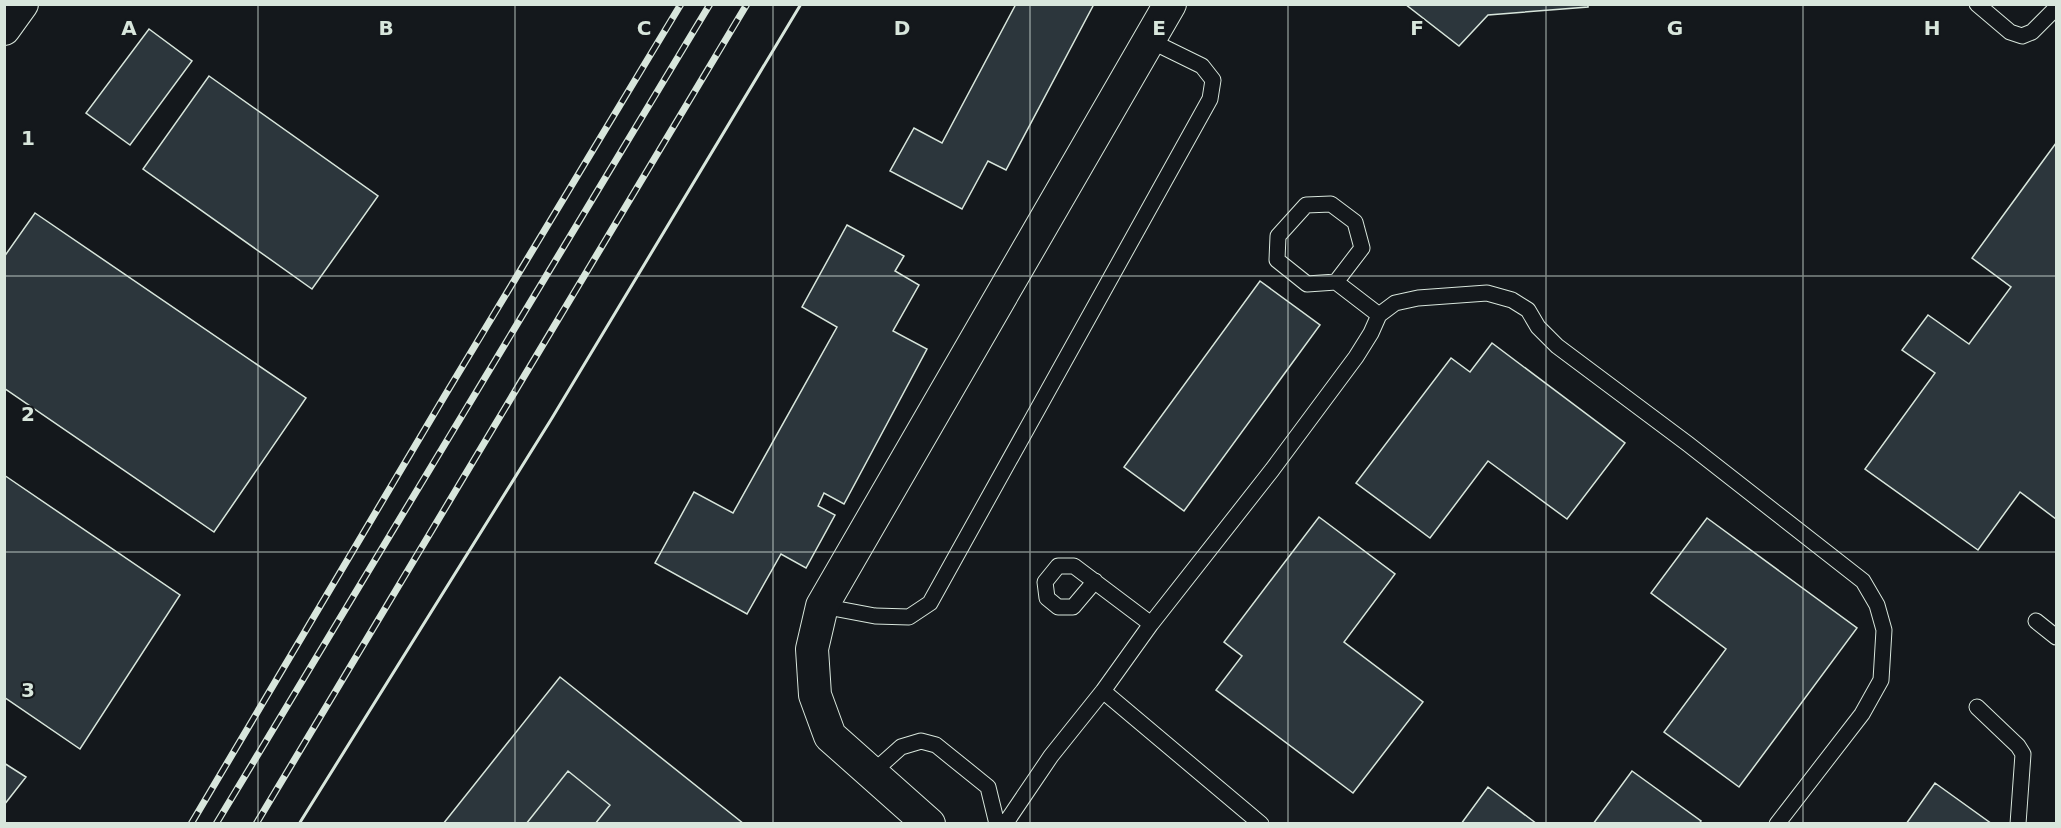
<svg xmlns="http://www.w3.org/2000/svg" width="2061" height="828" font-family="'DejaVu Sans',sans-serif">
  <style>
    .building { fill: #2c363c; stroke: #d8e6dc; stroke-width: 1.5 }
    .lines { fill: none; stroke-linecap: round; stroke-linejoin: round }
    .lane-casing { stroke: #d8e6dc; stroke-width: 17 }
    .street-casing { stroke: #d8e6dc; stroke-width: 34 }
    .lane { stroke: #14181c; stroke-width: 15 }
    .street { stroke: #14181c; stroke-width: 32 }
    .rail-casing { stroke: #d8e6dc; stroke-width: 7 }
    .rail { stroke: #14181c; stroke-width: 4.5; stroke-dasharray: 14; stroke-linecap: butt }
    .wall { stroke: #d8e6dc; stroke-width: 3 }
    .grid { fill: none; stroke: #d8e6dc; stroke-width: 1.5; stroke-opacity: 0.55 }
    .grid-label { font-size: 20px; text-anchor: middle; font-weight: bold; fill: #d8e6dc; stroke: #14181c; stroke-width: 4.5; stroke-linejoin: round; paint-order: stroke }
  </style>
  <rect width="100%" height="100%" fill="#14181c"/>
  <path class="building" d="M1016 4H1094L1006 170 988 161 962 209 890 171 914 128 942 143Z
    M1405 4H1588V7L1488 15 1459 46Z
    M149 29 192 61 130 145 86 113Z
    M209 76 378 196 312 289 143 169Z
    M2056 143V519L2020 492 1978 550 1865 469 1935 373 1902 350 1928 315 1969 344 2011 287 1972 258Z
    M35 213 306 398 214 532 4 388V257Z
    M847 225 904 256 895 271 919 285 893 331 927 349 844 504 824 493 818 506 835 515 806 568 781 554 747 614 655 563 694 492 733 513 837 327 802 307Z
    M1260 281 1320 325 1184 511 1124 467Z
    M1492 343 1625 443 1567 519 1488 461 1430 538 1356 483 1451 358 1470 372Z
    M4 475 180 595 80 749 4 697Z
    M1319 517 1395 574 1344 642 1423 702 1353 793 1216 690 1242 656 1224 642Z
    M1707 518 1857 628 1739 787 1664 732 1726 649 1651 593Z
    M560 677 744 824H595L610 805 568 771 526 824H443Z
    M4 763 26 777 4 805Z
    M568 771 610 805 595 824H526Z
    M1632 771 1701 821 1699 824H1593Z
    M1935 783 1992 824H1906Z
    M1488 787 1537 824H1461Z"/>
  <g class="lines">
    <g class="lane-casing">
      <path id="lane" d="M1977 4 2010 32 2022 36 2032 32 2056 8
        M1336 282 1362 248 1355 222 1331 204 1306 205 1278 236 1277 260 1307 284 1336 282 1379 315
        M1095 581 1073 607H1058L1047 598 1045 582 1058 566H1074L1151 624
        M822 606 875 616 909 617 930 603 1210 99 1213 80 1202 66 1149 40
        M2036 621 2056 637
        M1103 691 1261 824
        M1977 707 2018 746 2023 754 2018 824
        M872 773 901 747 921 741 936 745 988 787 997 824
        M1005 824 1051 756 1103 691 1151 624 1272 470 1356 357 1371 333 1379 315 1395 303 1418 298 1487 293 1512 300 1528 310 1538 327 1557 346 1688 444 1863 581 1877 605 1884 630 1881 680 1862 714 1777 824"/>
    </g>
    <g class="street-casing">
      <path id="street" d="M4 29 22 4
        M929 824 830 736 815 695 812 649 822 606 1170 4"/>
    </g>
    <use href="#lane" class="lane"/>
    <use href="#street" class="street"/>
    <g class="rail-casing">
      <path id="rail" d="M191 824 444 397 681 4
        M216 824 710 4
        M256 824 747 4"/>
    </g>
    <use href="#rail" class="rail"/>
    <path class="wall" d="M299 824 552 418 801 4"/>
  </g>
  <path class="grid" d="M258 4V824M515 4V824M773 4V824M1030 4V824M1288 4V824M1546 4V824M1803 4V824M4 276H2056M4 552H2056"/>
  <g class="grid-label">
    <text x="129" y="35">A</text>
    <text x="386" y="35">B</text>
    <text x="644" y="35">C</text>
    <text x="902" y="35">D</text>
    <text x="1159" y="35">E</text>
    <text x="1417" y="35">F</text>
    <text x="1675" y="35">G</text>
    <text x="1932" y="35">H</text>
    <text x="28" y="145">1</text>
    <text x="28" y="421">2</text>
    <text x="28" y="697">3</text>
  </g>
  <rect width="2061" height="828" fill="none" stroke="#d8e6dc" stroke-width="12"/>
</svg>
